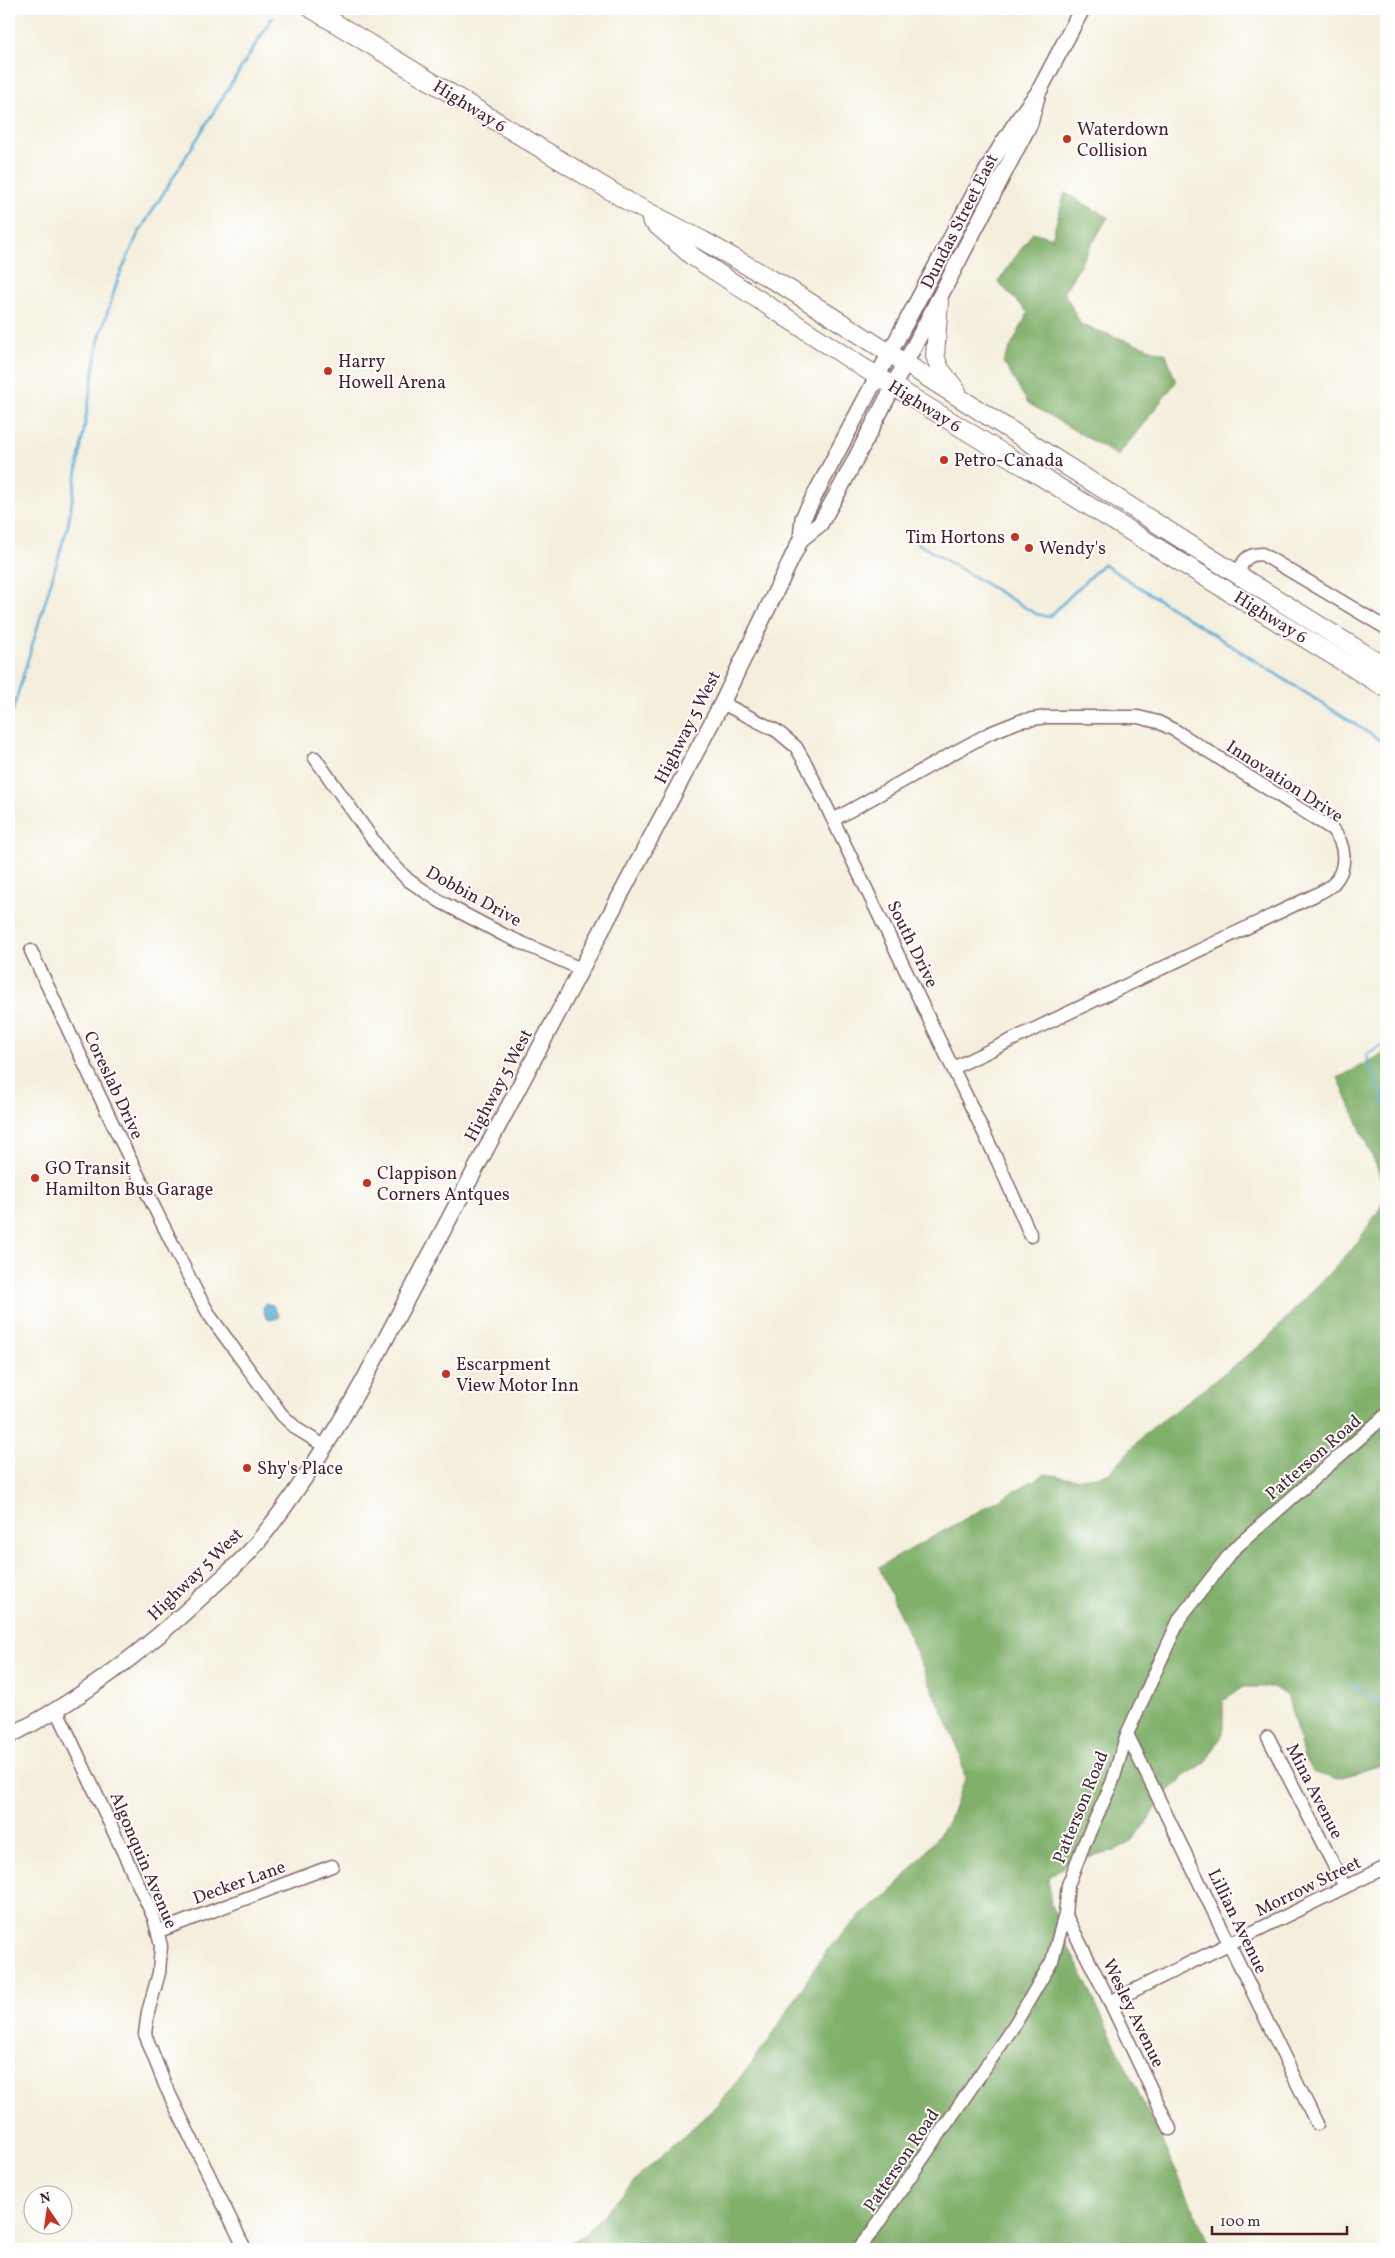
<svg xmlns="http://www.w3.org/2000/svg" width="1395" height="2258" font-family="Vollkorn,serif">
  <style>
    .forest { fill: #80b06a; stroke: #65684a }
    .water { fill: #58add4; stroke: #516680 }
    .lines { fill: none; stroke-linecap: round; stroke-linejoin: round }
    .stream { stroke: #58add4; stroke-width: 2.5 }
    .minor-casing { stroke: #866869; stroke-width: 15 }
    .major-casing { stroke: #866869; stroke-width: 18 }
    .highway-casing { stroke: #866869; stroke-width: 20 }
    .minor { stroke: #fff; stroke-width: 12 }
    .major { stroke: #fff; stroke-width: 15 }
    .highway { stroke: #fff; stroke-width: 18 }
    .poi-dot { fill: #c8321e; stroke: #fff; stroke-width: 2 }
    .labels { text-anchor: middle; stroke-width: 4; stroke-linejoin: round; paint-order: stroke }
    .street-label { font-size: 18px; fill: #4a1f2b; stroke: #fff }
    .poi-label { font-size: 18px; fill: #4a1f2b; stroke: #fff; text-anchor: start }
  </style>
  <rect width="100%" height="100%" fill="#fff"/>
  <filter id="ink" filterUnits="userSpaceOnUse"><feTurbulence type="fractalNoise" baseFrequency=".02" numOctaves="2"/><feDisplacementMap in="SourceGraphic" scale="10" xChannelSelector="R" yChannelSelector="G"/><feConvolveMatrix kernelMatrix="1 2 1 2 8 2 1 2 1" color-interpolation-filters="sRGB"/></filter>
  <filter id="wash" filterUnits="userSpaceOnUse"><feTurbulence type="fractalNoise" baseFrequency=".0096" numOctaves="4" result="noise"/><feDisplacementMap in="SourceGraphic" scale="20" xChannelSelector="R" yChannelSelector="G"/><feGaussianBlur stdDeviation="1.12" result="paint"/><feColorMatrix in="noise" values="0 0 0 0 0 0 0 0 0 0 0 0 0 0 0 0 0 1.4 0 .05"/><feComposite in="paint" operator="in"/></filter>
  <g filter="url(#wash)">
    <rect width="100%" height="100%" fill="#f4efdd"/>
    <path class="forest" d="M1065 193 1108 217 1064 292 1081 325 1166 354 1176 382 1118 456 1028 403 1003 362 1028 313 998 282 1033 232 1052 238Z
      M1386 1052V1188L1338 1078Z
      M1386 1199V1765L1335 1779 1312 1772 1303 1755 1288 1697 1273 1687H1243L1223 1700V1734L1205 1763 1186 1775 1163 1797 1144 1827 1129 1843 1111 1852 1071 1862 1049 1876 1050 1900 1062 1933 1213 2249H555L583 2236 638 2177 718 2105 766 2045 825 1952 858 1918 891 1892 927 1851 948 1822 965 1779 959 1750 879 1567 1045 1474 1076 1479 1108 1474 1147 1432 1261 1345 1355 1246Z"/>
    <path class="water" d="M265 1303 273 1305 278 1314V1318L271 1320 266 1318 263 1308Z"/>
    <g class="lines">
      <path class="stream" d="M917 543 1036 614 1049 617 1103 564 1386 744
        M9 723 68 525 99 339 118 279 138 234 272 18
        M1386 1042 1366 1055 1386 1106
        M1351 1683 1386 1706
        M1385 2008 1386 2009"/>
    </g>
  </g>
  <g filter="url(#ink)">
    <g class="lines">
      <g class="minor-casing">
        <path id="minor" d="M1237 575C1243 561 1246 554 1262 554L1386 628
          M722 703 777 731 796 747 807 766 998 1162 1031 1236
          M315 758 383 854 408 880 441 902 504 935 581 969
          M833 820 955 752 990 733 1020 721 1046 717H1138L1158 722 1176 731 1332 829C1346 844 1348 868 1333 884 1328 889 1319 893 1313 896L953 1068
          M31 951 118 1135 196 1291 210 1316 282 1415 297 1429 326 1447
          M57 1710 154 1918 161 1946 159 1973 148 2012 145 2034 165 2085 245 2249
          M1127 1734 1317 2124
          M1268 1737 1345 1887
          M1065 1914 1110 2002 1170 2129
          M159 1931 332 1866
          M1110 2002 1386 1867
          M858 2249 872 2232 1015 2024 1052 1961 1065 1914 1068 1885 1084 1844 1112 1783 1127 1734 1180 1618 1234 1549 1386 1415"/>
      </g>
      <g class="major-casing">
        <path id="major" d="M801 539 820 524 842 485 1030 123 1038 93 1082 9
          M9 1736C83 1699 148 1648 208 1591 222 1577 239 1564 252 1549 296 1496 332 1438 365 1378L722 703 801 539 803 518C849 429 896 341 943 253 972 199 999 141 1038 93"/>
      </g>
      <g class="highway-casing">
        <path id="highway" d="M312 9 629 202 702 240 787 288 1219 563 1386 667
          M651 220 692 256 859 365 1386 688
          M939 301 935 356 940 369 957 391"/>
      </g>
      <use href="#minor" class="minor"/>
      <use href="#major" class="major"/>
      <use href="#highway" class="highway"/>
    </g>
  </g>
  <g class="poi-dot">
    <circle cx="1067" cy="139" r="5"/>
    <circle cx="328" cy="371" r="5"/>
    <circle cx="944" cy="460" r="5"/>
    <circle cx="1015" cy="537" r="5"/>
    <circle cx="1029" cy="548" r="5"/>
    <circle cx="35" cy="1178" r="5"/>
    <circle cx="367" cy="1183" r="5"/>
    <circle cx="446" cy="1374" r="5"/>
    <circle cx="247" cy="1468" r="5"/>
  </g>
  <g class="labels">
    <g class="street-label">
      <text transform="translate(470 106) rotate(32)" y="6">Highway 6</text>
      <text transform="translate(959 221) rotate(-63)" y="6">Dundas Street East</text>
      <text transform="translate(925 406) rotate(32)" y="6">Highway 6</text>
      <text transform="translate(1271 617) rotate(32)" y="6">Highway 6</text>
      <text transform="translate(687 727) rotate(-63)" y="6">Highway 5 West</text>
      <text transform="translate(1285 781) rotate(33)" y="6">Innovation Drive</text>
      <text transform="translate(474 896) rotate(29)" y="6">Dobbin Drive</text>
      <text transform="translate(913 944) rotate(64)" y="6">South Drive</text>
      <text transform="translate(114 1085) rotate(65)" y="6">Coreslab Drive</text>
      <text transform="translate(498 1085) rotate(-62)" y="6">Highway 5 West</text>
      <text transform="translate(1313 1457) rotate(-41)" y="6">Patterson Road</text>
      <text transform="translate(195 1574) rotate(-44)" y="6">Highway 5 West</text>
      <text transform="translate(1315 1791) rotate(63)" y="6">Mina Avenue</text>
      <text transform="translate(1080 1807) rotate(-68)" y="6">Patterson Road</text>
      <text transform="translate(144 1860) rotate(67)" y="6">Algonquin Avenue</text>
      <text transform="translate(239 1882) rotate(-20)" y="6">Decker Lane</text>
      <text transform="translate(1308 1886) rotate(-26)" y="6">Morrow Street</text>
      <text transform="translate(1238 1921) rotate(64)" y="6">Lillian Avenue</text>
      <text transform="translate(1134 2013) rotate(64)" y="6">Wesley Avenue</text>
      <text transform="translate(901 2160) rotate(-56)" y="6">Patterson Road</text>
    </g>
    <g class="poi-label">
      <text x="1077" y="135">Waterdown<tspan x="1077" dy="21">Collision</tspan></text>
      <text x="338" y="367">Harry<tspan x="338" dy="21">Howell Arena</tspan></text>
      <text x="954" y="466">Petro-Canada</text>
      <text x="1005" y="543" text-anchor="end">Tim Hortons</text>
      <text x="1039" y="554">Wendy's</text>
      <text x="45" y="1174">GO Transit<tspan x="45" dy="21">Hamilton Bus Garage</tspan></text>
      <text x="377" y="1179">Clappison<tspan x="377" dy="21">Corners Antques</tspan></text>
      <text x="456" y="1370">Escarpment<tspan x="456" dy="21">View Motor Inn</tspan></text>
      <text x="257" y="1474">Shy's Place</text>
    </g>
  </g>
  <rect width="1395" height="2258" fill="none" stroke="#fff" stroke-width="30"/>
  <g transform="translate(48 2210) rotate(347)"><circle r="24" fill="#ffffff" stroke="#b7a5aa"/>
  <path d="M0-4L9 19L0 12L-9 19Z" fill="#c8321e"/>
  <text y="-8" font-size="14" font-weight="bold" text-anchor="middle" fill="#4a1f2b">N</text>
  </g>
  <path d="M1212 2226v8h135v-8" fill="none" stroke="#4a1f2b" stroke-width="2.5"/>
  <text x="1220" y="2226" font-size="15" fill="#4a1f2b" stroke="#ffffff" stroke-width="4" paint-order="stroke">100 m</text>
</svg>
